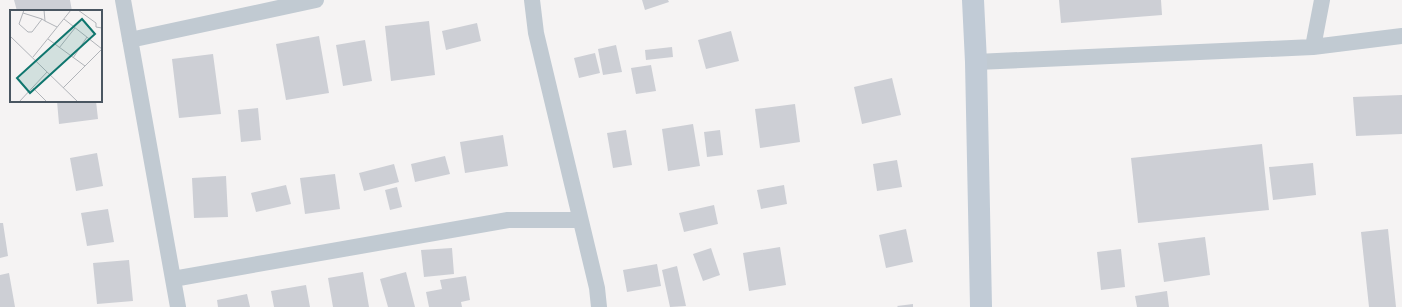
<svg xmlns="http://www.w3.org/2000/svg" width="1402" height="307" font-family="Raleway,sans-serif">
  <style>
    .building { fill: #cdcfd5 }
    .lines { fill: none; stroke-linecap: round; stroke-linejoin: round }
    .minor { stroke: #c1cad2; stroke-width: 16 }
    .secondary { stroke: #c1cbd6; stroke-width: 22 }
    .inset-road { fill: none; stroke: #b1b4b9; stroke-width: 1 }
    .view { fill: #0f766e; fill-opacity: 0.15; stroke: #0f766e; stroke-width: 2 }
    .inset-edge { fill: none; stroke: #4a5661; stroke-width: 2 }
  </style>
  <rect width="100%" height="100%" fill="#f5f3f3"/>
  <path class="building" d="M14 0H70L72 11H17Z
    M642 0H668L669 2 645 10Z
    M1059 0H1161L1162 15 1061 23Z
    M429 21 435 75 391 81 385 26Z
    M477 23 481 41 446 50 442 31Z
    M731 31 739 61 706 69 698 40Z
    M319 36 329 93 286 100 276 44Z
    M365 40 372 81 343 86 336 45Z
    M616 45 622 72 603 75 598 49Z
    M672 47 673 57 646 60 645 50Z
    M595 53 600 73 579 78 574 58Z
    M213 54 221 114 179 118 172 59Z
    M651 65 656 91 636 94 631 68Z
    M892 78 901 115 862 124 854 87Z
    M1402 95V134L1356 136 1353 97Z
    M57 101H96L98 119 59 124Z
    M795 104 800 142 760 148 755 109Z
    M258 108 261 140 241 142 238 110Z
    M693 124 700 166 668 171 662 129Z
    M626 130 632 165 613 168 607 133Z
    M720 130 723 155 707 157 704 132Z
    M503 135 508 166 465 173 460 142Z
    M1262 144 1269 210 1138 223 1131 158Z
    M97 153 103 186 76 191 70 158Z
    M445 156 450 174 415 182 411 164Z
    M897 160 902 187 877 191 873 164Z
    M1313 163 1316 195 1273 200 1269 167Z
    M394 164 399 182 364 191 359 173Z
    M335 174 340 209 305 214 300 178Z
    M226 176 228 217 194 218 192 178Z
    M286 185 291 204 256 212 251 193Z
    M784 185 787 204 761 209 757 190Z
    M397 187 402 207 390 210 385 190Z
    M714 205 718 224 684 232 679 213Z
    M108 209 114 242 87 246 81 213Z
    M0 223H3L8 256 0 258Z
    M906 229 913 262 886 268 879 235Z
    M1388 229 1396 307H1369L1361 232Z
    M1205 237 1210 275 1164 282 1158 243Z
    M780 247 786 285 749 291 743 253Z
    M452 248 454 274 424 277 421 250Z
    M711 248 720 275 703 281 693 254Z
    M1121 249 1125 287 1101 290 1097 252Z
    M129 260 133 301 97 304 93 263Z
    M657 264 661 286 627 292 623 270Z
    M677 266 686 306 670 307 662 270Z
    M363 272 369 307H333L328 278Z
    M406 272 415 307H388L380 279Z
    M9 273 15 307H0V275Z
    M466 276 470 300 461 302 462 307H429L426 292 442 289 440 280Z
    M306 285 310 307H274L271 291Z
    M1167 291 1169 307H1137L1135 296Z
    M247 294 250 307H218L217 300Z
    M913 304V307H898L897 306Z"/>
  <g class="lines">
    <path class="minor" d="M123 0 178 307
      M532 0 536 33 597 288 599 307
      M130 40 316 0
      M1313 47 1322 0
      M976 62 1313 47 1402 36
      M173 279 508 220H580"/>
    <path class="secondary" d="M973 0 976 62 981 307"/>
  </g>
  <g transform="translate(10 10)">
    <rect width="92" height="92" fill="#f5f3f3"/>
    <path class="inset-road" d="M14 0 9 14 18 22H22L32 9 35 11M34 0 35 11 47 17M68 0 86 13V17L92 18M13 3 32 9M54 9 92 39M0 26 68 92M38 29 75 56M49 38 65 18M23 47 61 0M63 48 77 27M22 77 37 92M53 78 92 39M9 92 37 62"/>
    <path class="view" d="M72 9 85 24 20 83 7 68Z"/>
    <rect width="92" height="92" class="inset-edge"/>
  </g>
</svg>
